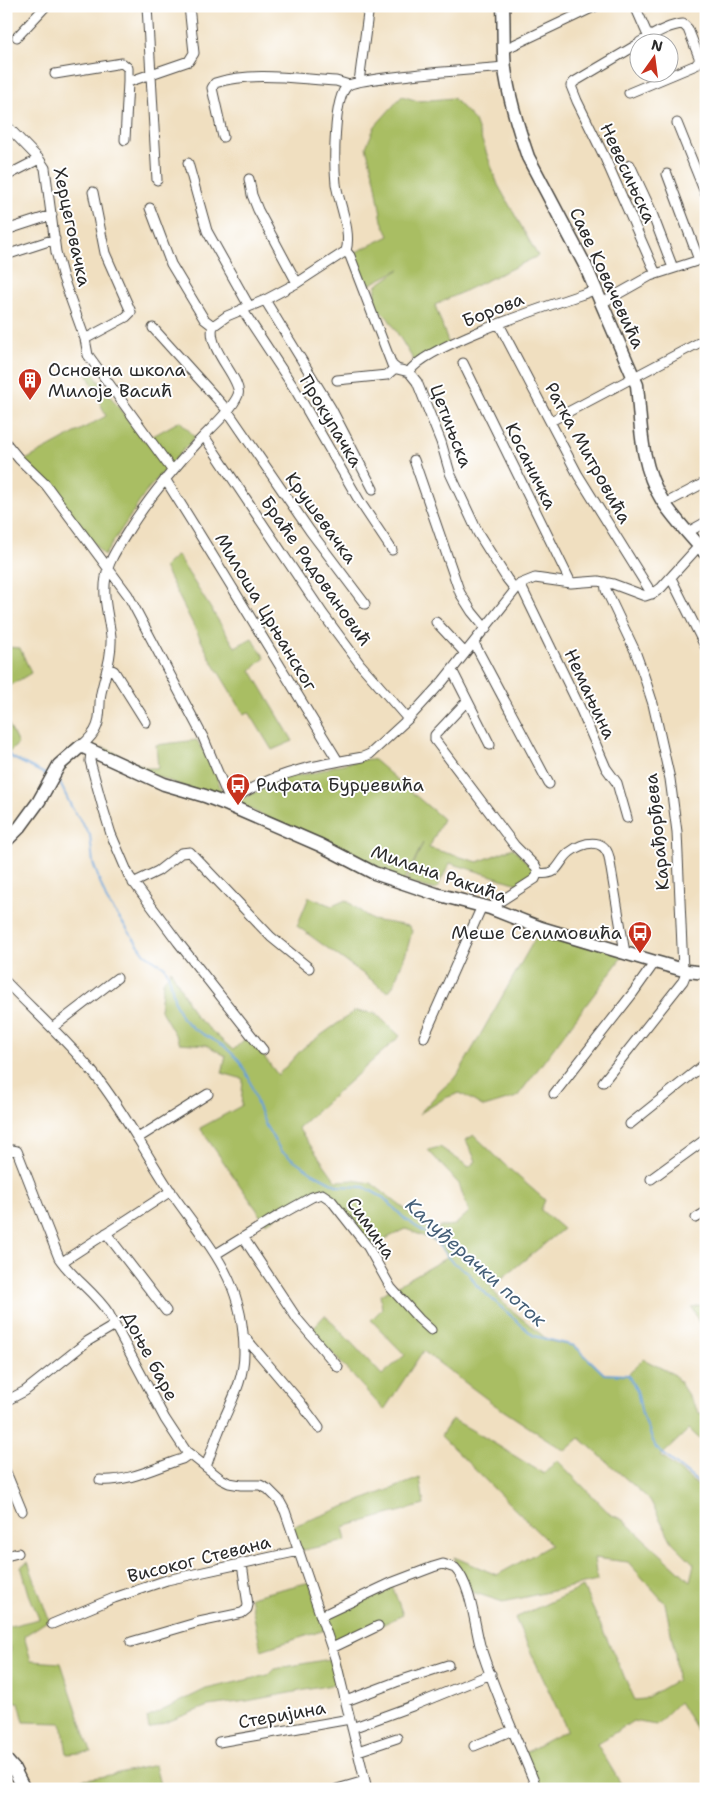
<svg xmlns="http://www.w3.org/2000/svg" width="712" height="1795" font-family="'Shantell Sans',sans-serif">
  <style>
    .green { fill: #a9be63; stroke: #6a7447 }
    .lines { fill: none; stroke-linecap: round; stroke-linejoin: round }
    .stream { stroke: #67a1d7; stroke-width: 2 }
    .street-casing { stroke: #494641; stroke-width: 11 }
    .secondary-casing { stroke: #494641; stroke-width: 15 }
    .street { stroke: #fff; stroke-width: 9 }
    .secondary { stroke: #fff; stroke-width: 12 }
    .labels { text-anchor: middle; stroke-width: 4; stroke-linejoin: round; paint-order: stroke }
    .street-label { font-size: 18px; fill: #2b2b2b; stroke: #fff }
    .poi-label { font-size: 18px; fill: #2b2b2b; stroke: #fff; text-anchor: start }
    .water-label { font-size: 19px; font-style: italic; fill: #466078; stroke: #fff }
  </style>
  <rect width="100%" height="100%" fill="#fff"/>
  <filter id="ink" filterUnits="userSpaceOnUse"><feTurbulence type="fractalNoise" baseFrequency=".02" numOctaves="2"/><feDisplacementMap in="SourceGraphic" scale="10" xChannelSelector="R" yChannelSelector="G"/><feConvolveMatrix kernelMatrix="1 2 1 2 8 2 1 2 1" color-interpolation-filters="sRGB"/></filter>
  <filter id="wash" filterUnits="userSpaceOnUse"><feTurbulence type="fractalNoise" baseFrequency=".0096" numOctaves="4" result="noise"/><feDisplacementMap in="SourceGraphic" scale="20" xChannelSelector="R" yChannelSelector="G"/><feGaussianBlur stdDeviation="1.12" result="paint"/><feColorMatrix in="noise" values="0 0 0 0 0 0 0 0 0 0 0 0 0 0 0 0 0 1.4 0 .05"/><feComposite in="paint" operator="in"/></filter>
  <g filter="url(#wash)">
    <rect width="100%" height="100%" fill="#f0dfc0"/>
    <path class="green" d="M402 96 418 101 453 98 475 121 498 185 538 256 435 305 449 345 416 364 388 318 375 306 376 286 400 269 363 288 354 253 389 236 382 221 375 180 366 147 375 126Z
      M89 368 144 441 180 421 195 437 148 489 104 556 46 485 22 462 106 416 85 369Z
      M177 555 235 647 252 638 265 658 251 670 293 741 272 750 249 712 244 714 210 658 164 567Z
      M6 647 20 648 31 673 8 687 6 703Z
      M6 719 18 744 6 755Z
      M197 740 216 774 223 796 220 800 116 761 103 747 147 768H158L156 745Z
      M369 759 374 760 443 819 429 848 478 862 513 848 531 867 533 870 531 874 518 884 450 863 436 890 406 882 423 843 403 883 235 802 287 777 314 773 337 765Z
      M309 897 332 906 346 900 372 920 409 926 412 931 407 950 393 986 388 992 297 926Z
      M541 928 625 953 517 1097 484 1107 460 1093 445 1098 419 1114 441 1090 457 1076Z
      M171 970 195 1016 233 1050 248 1036 278 1075 303 1048 355 1011 375 1013 400 1036 298 1128 336 1181 353 1180 371 1183 437 1234 439 1227 455 1225 469 1212 459 1184 428 1150 440 1147 469 1167 476 1161 466 1140 474 1135 505 1165 545 1200 541 1210 563 1229 491 1287 501 1301 549 1341 575 1346 604 1374 628 1375 643 1359 675 1375 700 1414 706 1408V1445L689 1429 661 1456 706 1492V1745L679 1702 656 1725 633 1721 597 1744 624 1789H541L523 1754 567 1730 515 1618 583 1587 635 1700 644 1699 677 1680 675 1653 665 1603 628 1562 594 1558 597 1581 503 1602 472 1592 454 1557 497 1575 551 1545 441 1436 452 1419 479 1434 544 1474 557 1460 610 1514 623 1520 690 1581 694 1564 672 1542 650 1500 580 1438 565 1451 495 1405 423 1351 384 1410 311 1330 325 1315 382 1375 405 1355 371 1320 382 1309 380 1295 448 1257 435 1241 406 1229 368 1247 326 1196 312 1197 266 1223 200 1128 241 1106 243 1079 222 1073 226 1056 206 1045 180 1043 160 1009 163 982Z
      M706 1304V1338L692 1307Z
      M420 1478 424 1505 343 1527 346 1541 299 1551 291 1527Z
      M28 1562 49 1620 24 1636 31 1661 61 1663 91 1752 67 1754 62 1723 24 1722 19 1702 6 1703V1687L11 1684C6 1668 5 1664 11 1649L6 1637V1627L39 1619 29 1594 21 1566Z
      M310 1582 321 1616 391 1583 403 1615 332 1648 325 1630 261 1650 250 1597Z
      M335 1658 342 1683 247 1701 208 1706 149 1729 147 1718 206 1689 268 1675 274 1669Z
      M155 1765 161 1789H24L23 1787 100 1777Z"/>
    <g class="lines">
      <path class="stream" d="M6 751 11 757 47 775
        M59 781 72 808 90 835 93 863 107 901 145 954 165 967 170 979 175 1003 182 1018 194 1029 224 1046 239 1060 249 1078 257 1104 266 1126 281 1151 313 1173 338 1186 364 1187 384 1198 406 1220 432 1237 452 1262 468 1272 477 1286 534 1336 575 1346 604 1374 628 1375 637 1391 642 1414 656 1448 706 1489"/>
    </g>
  </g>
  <g filter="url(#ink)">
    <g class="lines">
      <g class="street-casing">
        <path id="street" d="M147 6 157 180
          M635 6 649 38
          M17 37 46 6
          M640 43 574 82 571 86 577 101 605 158 656 274
          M505 49 596 6
          M55 74 122 63 128 68V82L189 61 194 53 189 6
          M359 82 369 6
          M629 93 696 65 699 61V57L688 29 683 24C668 25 653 35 640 42
          M677 123 706 195
          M6 125 39 159 45 168 56 252 63 278 85 339 88 355 172 470
          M223 137 212 88 215 83C254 71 297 79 336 81L349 85
          M125 140 128 82
          M188 163 207 231 249 306
          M630 165 650 208 673 268
          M667 174 699 260
          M6 176 39 159
          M249 179 252 195 258 210 297 283
          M150 208 171 264 204 319 213 326
          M6 230 52 215
          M346 251 350 256 392 365 397 369 409 372 417 382 441 442 450 473 478 533 507 579 515 589
          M6 255 55 239
          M265 300 331 408 373 489
          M602 303 650 276 706 258
          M242 309 296 391 360 502 392 550
          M499 324 578 475 652 594
          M153 328 227 410 310 531 365 604
          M85 339 126 317 131 312 105 253 93 192
          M463 363 571 583
          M409 372C426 344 560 302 595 290
          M337 380 387 375 395 368
          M551 421 706 339
          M204 436 323 614 360 664 408 719
          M6 443 19 459 46 485 128 595 203 737 230 801
          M414 460 460 593 472 612 486 629
          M165 479C224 572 280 667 338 761
          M664 504 706 482
          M688 532 706 522
          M671 578 706 648
          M605 582 606 590 635 651 644 676 653 704 670 779 677 832 683 970
          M520 584 581 710 606 768 617 783 627 818
          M436 622 465 653
          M474 643 549 784
          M108 668 114 671 146 722
          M452 670 490 745
          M467 701 435 735V740L515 846 536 867 538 872 535 879 490 908
          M81 746C87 741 94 735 97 726 101 716 99 703 101 693 105 674 112 657 111 637 109 617 102 597 106 577 108 562 117 549 125 536 146 501 171 471 199 441 210 429 232 410 238 395 243 380 206 349 213 326L227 316 265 300 297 283 346 251C352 231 339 204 336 184 334 165 333 100 347 86 357 77 483 69 505 67
          M91 752 90 761 103 808 111 834 129 876 178 942 263 1050
          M228 805C231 799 238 796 243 793 280 771 322 764 363 757L370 754 408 719 443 681 520 584 535 578 571 583 598 581 613 584 645 596 654 593 661 588 699 546
          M538 873C544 874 549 874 554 871 560 866 563 857 570 852 583 842 604 837 609 857L625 953
          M133 883 158 871 181 853 190 852 271 937 309 968
          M6 982C36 1013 68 1041 95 1075 124 1111 145 1153 171 1192 210 1248 244 1280 244 1353 244 1382 229 1405 219 1431 214 1443 210 1455 206 1467
          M52 1028 117 978
          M424 1037 482 906
          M603 1082 683 981 687 971
          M554 1094 633 993 655 962
          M630 1124 706 1063
          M138 1138 208 1094
          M6 1153 12 1150 17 1151 59 1258C73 1279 95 1292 109 1314L165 1419 186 1451 221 1479 229 1483 241 1485H260L268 1489 279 1500 285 1511 335 1658 367 1789
          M651 1179 706 1139
          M696 1218 706 1212
          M106 1233 166 1311
          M243 1237 298 1320 338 1367
          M216 1254 278 1216 312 1197 322 1194 331 1200 368 1247 391 1288 419 1319 431 1330
          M62 1262 171 1191
          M243 1335 300 1402 319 1428
          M6 1401 25 1391 88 1341 115 1325
          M6 1472 22 1511
          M100 1480C129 1482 154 1468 182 1459L189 1454
          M6 1556 18 1553
          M321 1616 391 1583 433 1567 443 1564 455 1568C471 1585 474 1622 480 1645 495 1694 518 1741 537 1789
          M52 1624 114 1598 167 1580 299 1551
          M131 1642 199 1622 242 1613 247 1609 248 1605 242 1564
          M332 1648 378 1626
          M346 1701 396 1682 448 1665
          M352 1728 415 1705 491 1674
          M219 1742 350 1719
          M474 1746 513 1730
          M358 1751 397 1738
          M337 1789 365 1781"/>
      </g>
      <g class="secondary-casing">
        <path id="secondary" d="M503 6C504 27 503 49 505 69 509 99 518 128 528 157L585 265 633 376 637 385C641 424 640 465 662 500 674 519 691 536 706 554
          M6 841 20 827 39 801 59 765 81 746 164 784 205 796 228 805 320 845 374 873 436 894 490 908 541 928 655 962 687 971 706 973
          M6 1760 14 1769 24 1789"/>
      </g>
      <use href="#street" class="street"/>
      <use href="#secondary" class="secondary"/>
    </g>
  </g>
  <defs>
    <g id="building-pin" transform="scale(1.25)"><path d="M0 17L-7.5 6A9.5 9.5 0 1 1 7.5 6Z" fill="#c8321e" stroke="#fff"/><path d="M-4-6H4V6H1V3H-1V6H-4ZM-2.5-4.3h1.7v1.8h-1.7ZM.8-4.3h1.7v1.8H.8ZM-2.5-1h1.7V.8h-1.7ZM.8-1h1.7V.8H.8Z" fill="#fff"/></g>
    <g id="bus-pin" transform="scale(1.25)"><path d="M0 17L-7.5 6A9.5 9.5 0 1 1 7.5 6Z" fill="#c8321e" stroke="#fff"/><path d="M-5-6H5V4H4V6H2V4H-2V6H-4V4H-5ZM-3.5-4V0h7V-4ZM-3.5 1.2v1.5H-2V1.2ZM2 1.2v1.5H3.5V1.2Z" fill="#fff"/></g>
  </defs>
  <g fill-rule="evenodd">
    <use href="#building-pin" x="30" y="380"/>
    <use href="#bus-pin" x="238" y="785"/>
    <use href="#bus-pin" x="640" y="933"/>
  </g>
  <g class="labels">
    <g class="street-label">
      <text transform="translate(628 173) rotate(65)" y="6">Невесињска</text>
      <text transform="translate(72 227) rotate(78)" y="6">Херцеговачка</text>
      <text transform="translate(607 278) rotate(65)" y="6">Саве Ковачевића</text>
      <text transform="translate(493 310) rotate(-22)" y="6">Борова</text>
      <text transform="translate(331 421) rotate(59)" y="6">Прокупачка</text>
      <text transform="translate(451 426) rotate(69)" y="6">Цетињска</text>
      <text transform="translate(588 453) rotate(61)" y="6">Ратка Митровића</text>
      <text transform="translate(531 466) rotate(64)" y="6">Косаничка</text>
      <text transform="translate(321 518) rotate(54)" y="6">Крушевачка</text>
      <text transform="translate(316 571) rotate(55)" y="6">Браће Радовановић</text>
      <text transform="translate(266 612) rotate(59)" y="6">Милоша Црњанског</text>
      <text transform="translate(590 694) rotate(65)" y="6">Немањина</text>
      <text transform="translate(657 832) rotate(-96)" y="6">Карађорђева</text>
      <text transform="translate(439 874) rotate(19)" y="6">Милана Ракића</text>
      <text transform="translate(371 1228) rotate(55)" y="6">Симина</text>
      <text transform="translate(150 1356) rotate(62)" y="6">Доње баре</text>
      <text transform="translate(199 1559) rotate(-14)" y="6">Високог Стевана</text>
      <text transform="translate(282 1715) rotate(-10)" y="6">Стеријина</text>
    </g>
    <g class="poi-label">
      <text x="48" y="376">Основна школа<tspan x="48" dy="21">Милоје Васић</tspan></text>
      <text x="256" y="791">Рифата Бурџевића</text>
      <text x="622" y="939" text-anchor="end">Меше Селимовића</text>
    </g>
    <g class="water-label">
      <text transform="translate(476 1262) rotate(42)" y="7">Калуђерачки поток</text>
    </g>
  </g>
  <rect width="712" height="1795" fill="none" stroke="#fff" stroke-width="25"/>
  <g transform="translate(654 58) rotate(14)"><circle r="24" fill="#ffffff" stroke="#aaaaaa"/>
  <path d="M0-4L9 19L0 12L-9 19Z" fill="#c8321e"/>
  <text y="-8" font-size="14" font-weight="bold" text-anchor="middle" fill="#2b2b2b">N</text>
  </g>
</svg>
